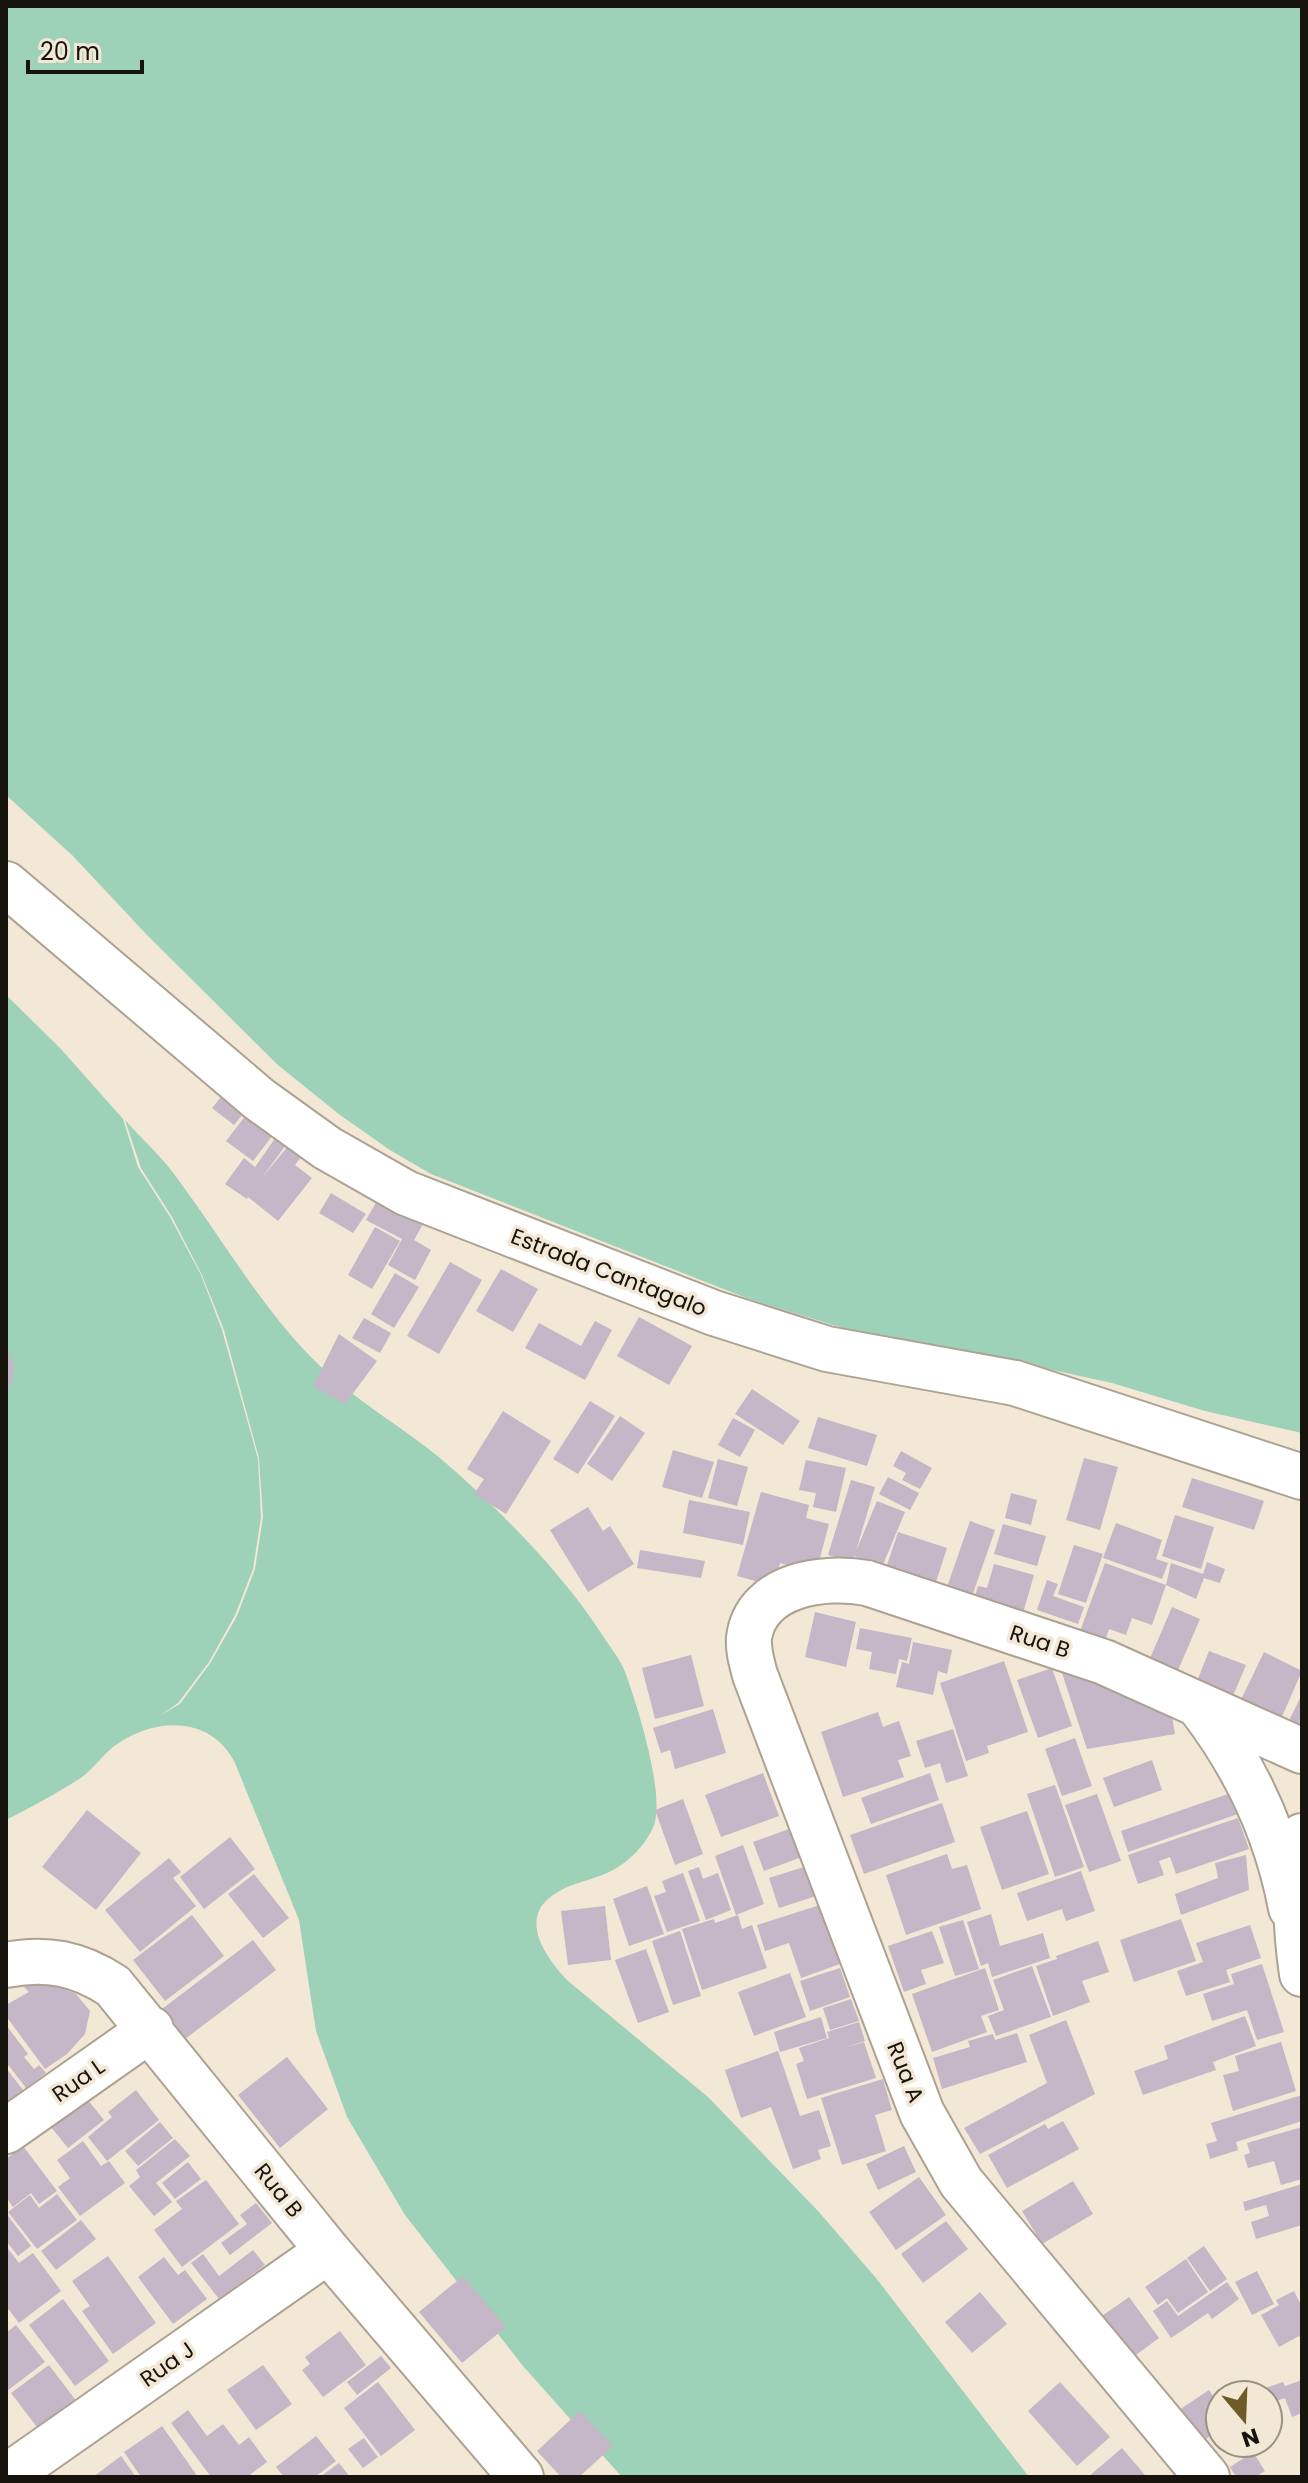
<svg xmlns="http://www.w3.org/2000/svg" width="1308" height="2483" font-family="Poppins,sans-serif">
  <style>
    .green { fill: #9dd1b8 }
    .building { fill: #c5b7c7 }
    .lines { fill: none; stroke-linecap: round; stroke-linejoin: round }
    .street-casing { stroke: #ada292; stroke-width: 48 }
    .secondary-casing { stroke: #ada292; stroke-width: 48 }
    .street { stroke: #fff; stroke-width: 44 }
    .secondary { stroke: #fff; stroke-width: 44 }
    .labels { text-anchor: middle; stroke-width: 7; stroke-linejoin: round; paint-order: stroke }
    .street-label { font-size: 22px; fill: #17130d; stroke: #f3e7d6 }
  </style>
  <rect width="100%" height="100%" fill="#f3e7d6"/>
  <path class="green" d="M6 6H1302V1433L1205 1411 1112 1383 1021 1363 894 1344 749 1299 431 1174 390 1150 340 1115 278 1065 148 936 72 855 6 795Z
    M6 995 60 1048 123 1119 138 1167 170 1217 201 1275 222 1330 258 1459 261 1517 253 1569 235 1615 209 1662 178 1703 161 1715 180 1704 211 1662 237 1616 255 1569 263 1517 259 1458 224 1330 202 1275 172 1217 141 1168 125 1120C142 1139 162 1157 177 1178 224 1241 263 1311 320 1366 356 1401 401 1426 440 1458 497 1507 562 1572 603 1636 610 1647 620 1659 625 1672 637 1704 665 1793 654 1825 646 1845 628 1863 609 1872 593 1880 574 1882 558 1892 516 1915 544 1956 568 1981L708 2097 818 2211 876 2278 1029 2477H622L523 2366 405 2215 347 2117 316 2031 299 1920 235 1763C211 1714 152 1717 113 1747 102 1756 93 1769 82 1777 58 1793 31 1807 6 1820Z"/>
  <path class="building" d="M230 1086 252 1103 234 1125 212 1108Z
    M246 1115 273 1135 253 1161 226 1141Z
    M276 1137 286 1145 261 1179 288 1146 301 1157 295 1165 312 1178 278 1221 248 1197 247 1199 225 1184 244 1158 255 1167Z
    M382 1192 427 1217 414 1240 431 1250 415 1280 388 1265 402 1239 366 1220Z
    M331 1193 366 1214 353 1233 319 1213Z
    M375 1227 400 1241 372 1289 348 1275Z
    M450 1262 482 1280 439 1354 407 1336Z
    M501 1269 538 1289 513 1332 476 1311Z
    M395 1273 419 1287 394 1328 371 1314Z
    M639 1317 692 1346 669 1385 617 1356Z
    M364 1318 391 1333 380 1353 352 1338Z
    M595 1321 612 1330 585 1380 525 1348 539 1323 581 1346Z
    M339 1334 377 1361 345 1404 313 1386Z
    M6 1345 14 1366 13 1378 6 1394Z
    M752 1389 800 1421 783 1445 735 1414Z
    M590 1401 615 1416 578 1474 553 1459Z
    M503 1411 551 1441 506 1514 474 1494 484 1479 467 1469Z
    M620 1416 645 1433 612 1481 587 1464Z
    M818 1417 877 1435 867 1466 808 1448Z
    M733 1418 755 1430 740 1457 718 1445Z
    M673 1450 714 1462 702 1498 662 1487Z
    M901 1451 932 1468 920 1489 902 1480 906 1473 893 1466Z
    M1084 1458 1118 1467 1100 1530 1066 1520Z
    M718 1459 748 1467 737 1506 708 1498Z
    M806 1460 846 1468 836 1512 813 1507 816 1493 799 1490Z
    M888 1477 919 1493 910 1510 879 1494Z
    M1192 1478 1264 1501 1254 1530 1182 1507Z
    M851 1480 875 1487 856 1551 877 1501 905 1512 882 1567 854 1556 852 1562 828 1555Z
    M761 1492 809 1505 806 1518 829 1524 816 1573 780 1563 774 1586 737 1576Z
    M1011 1493 1037 1500 1031 1525 1005 1518Z
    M689 1500 750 1512 743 1545 683 1533Z
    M588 1507 603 1531 610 1526 634 1564 588 1592 550 1530Z
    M1175 1515 1214 1527 1201 1569 1162 1556Z
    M970 1521 995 1530 970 1602 945 1593Z
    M1116 1523 1162 1540 1156 1559 1168 1563 1162 1579 1103 1558Z
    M1003 1524 1046 1536 1037 1566 994 1554Z
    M898 1532 947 1548 934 1588 885 1571Z
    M1074 1545 1103 1554 1086 1603 1058 1594Z
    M640 1550 705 1561 701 1578 637 1568Z
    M1207 1562 1225 1569 1220 1583 1204 1578 1196 1599 1166 1585 1171 1563 1203 1574Z
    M1105 1563 1166 1585 1152 1625 1132 1618 1126 1635 1109 1629 1104 1644 1079 1634Z
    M994 1564 1034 1575 1021 1620 972 1607 978 1586 987 1588Z
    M1047 1580 1058 1584 1053 1596 1084 1607 1078 1624 1037 1610Z
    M1172 1607 1200 1619 1176 1675 1148 1663Z
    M815 1612 856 1622 846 1667 805 1657Z
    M860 1628 912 1638 907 1661 899 1659 896 1674 869 1669 872 1652 856 1649Z
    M913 1642 952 1650 947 1674 938 1671 933 1695 896 1687 902 1662 909 1664Z
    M1209 1651 1246 1665 1230 1703 1194 1689Z
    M1264 1652 1302 1671 1276 1730 1236 1710Z
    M691 1655 704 1706 655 1719 642 1668Z
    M1004 1661 1028 1732 987 1746 989 1753 966 1761 940 1683Z
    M1059 1664 1172 1716 1175 1734 1087 1749Z
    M1052 1668 1072 1726 1038 1738 1017 1680Z
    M1302 1694V1739L1284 1731Z
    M713 1709 726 1753 675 1769 670 1750 661 1753 653 1728Z
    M878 1712 883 1727 899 1721 911 1756 898 1760 904 1777 843 1797 821 1732Z
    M953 1729 968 1776 946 1783 940 1763 925 1768 916 1741Z
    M1075 1738 1092 1786 1062 1796 1045 1749Z
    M1152 1760 1162 1790 1114 1807 1103 1778Z
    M763 1773 779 1816 721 1837 705 1795Z
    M930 1773 939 1800 871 1824 861 1798Z
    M1055 1785 1084 1867 1055 1877 1027 1794Z
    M1231 1793 1238 1814 1128 1852 1121 1831Z
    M1097 1794 1121 1861 1089 1872 1065 1805Z
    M683 1799 703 1854 675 1865 655 1810Z
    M942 1803 955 1842 864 1874 850 1835Z
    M87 1810 141 1853 96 1910 42 1867Z
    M1027 1811 1049 1874 1002 1890 980 1827Z
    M1238 1818 1249 1849 1176 1874 1170 1857 1159 1861 1164 1875 1138 1884 1128 1855Z
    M792 1828 802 1857 764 1871 753 1842Z
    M230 1837 255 1869 204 1909 180 1877Z
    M743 1845 764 1904 736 1915 715 1856Z
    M947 1854 952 1869 967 1865 981 1909 906 1935 886 1875Z
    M1246 1855 1249 1890 1181 1915 1175 1894 1218 1878 1215 1863Z
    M169 1858 181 1872 173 1878 196 1906 140 1952 105 1910Z
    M807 1866 816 1896 779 1908 769 1878Z
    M699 1867 703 1879 718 1873 731 1910 706 1920 688 1871Z
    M1081 1871 1095 1911 1066 1921 1062 1909 1027 1921 1017 1893Z
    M683 1873 700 1921 667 1932 654 1896 666 1892 662 1881Z
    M254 1874 289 1918 263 1938 228 1894Z
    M647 1886 664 1934 629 1946 613 1899Z
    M820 1905 840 1964 801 1978 789 1943 765 1951 757 1925Z
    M605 1906 611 1960 568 1965 561 1911Z
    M991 1914 1000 1946 1043 1933 1050 1958 992 1977 988 1963 981 1966 967 1922Z
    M192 1915 224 1956 165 2001 133 1960Z
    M738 1915 742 1929 752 1925 767 1968 702 1990 682 1929 714 1919 715 1923Z
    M1181 1919 1196 1961 1134 1982 1120 1940Z
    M963 1920 979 1969 955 1976 939 1927Z
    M1250 1925 1261 1958 1226 1970 1230 1982 1186 1996 1177 1971 1203 1962 1196 1943Z
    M680 1931 701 1996 673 2005 652 1941Z
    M932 1931 944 1963 921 1970 926 1984 904 1992 888 1946Z
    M253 1940 276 1970 185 2039 162 2009Z
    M1098 1941 1109 1972 1082 1981 1090 2002 1053 2016 1036 1966 1057 1959 1056 1956Z
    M646 1949 669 2012 638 2023 615 1960Z
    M1262 1964 1284 2032 1257 2040 1247 2010 1212 2021 1203 1994 1234 1984 1231 1974Z
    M1032 1966 1051 2017 996 2036 988 2016 1004 2010 993 1980Z
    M840 1968 850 1997 810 2011 800 1981Z
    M985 1968 999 2010 981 2016 987 2032 932 2052 912 1994Z
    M790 1973 806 2017 754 2036 738 1992Z
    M33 1982 57 1986 76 1994 90 2011 85 2034 67 2054 45 2069 6 2016V2005L29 1992 24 1987Z
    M851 1999 859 2021 830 2030 823 2008Z
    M1245 2016 1256 2046 1213 2062 1216 2070 1143 2095 1134 2071 1168 2059 1164 2046Z
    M821 2017 827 2038 780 2052 774 2032Z
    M1066 2020 1095 2094 980 2154 964 2128 1047 2083 1029 2035Z
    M859 2022 865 2041 843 2048 864 2042 876 2078 807 2099 796 2064 804 2061 799 2048 829 2038 827 2032Z
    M6 2025 28 2054 24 2057 34 2069 39 2065 46 2073 26 2088 6 2062Z
    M1017 2033 1027 2062 942 2089 933 2058 970 2047 968 2041 993 2034 995 2040Z
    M1281 2042 1296 2091 1233 2111 1223 2075 1239 2071 1235 2056Z
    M778 2051 800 2116 819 2110 831 2146 818 2150 821 2159 793 2169 771 2107 741 2118 725 2070Z
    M287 2057 328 2109 280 2148 238 2095Z
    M6 2068 23 2090 6 2104Z
    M883 2079 892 2110 875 2115 886 2151 842 2165 821 2098Z
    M136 2090 159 2120 107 2161 88 2137 112 2117 108 2112Z
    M1302 2095V2121L1236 2142 1238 2150 1210 2159 1206 2144 1217 2141 1211 2123Z
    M87 2099 104 2120 68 2148 51 2127Z
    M1063 2121 1079 2149 1007 2188 988 2155 1045 2124 1048 2129Z
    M160 2122 173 2138 138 2166 125 2151Z
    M1302 2127V2179L1281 2185 1274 2161 1248 2168 1244 2155 1250 2153 1247 2143Z
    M175 2139 190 2156 156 2183 172 2202 154 2216 129 2186 140 2177 136 2170Z
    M83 2141 101 2166 109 2161 125 2183 80 2216 58 2187 70 2178 57 2160Z
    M23 2146 57 2191 39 2204 31 2193 13 2207 6 2197V2159Z
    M904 2146 916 2172 878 2190 866 2164Z
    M188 2162 201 2179 175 2199 162 2183Z
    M919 2177 946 2215 896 2250 869 2212Z
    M206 2180 239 2224 182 2267 154 2230 182 2209 176 2201Z
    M1073 2181 1093 2214 1042 2244 1022 2211Z
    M1302 2184V2225L1256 2239 1251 2222 1269 2216 1266 2205 1245 2211 1243 2202Z
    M57 2194 77 2220 37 2249 8 2212 30 2195 39 2208Z
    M256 2203 272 2223 230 2255 221 2243 247 2224 240 2215Z
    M6 2213 31 2246 18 2256 6 2241Z
    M81 2220 96 2239 56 2270 41 2251Z
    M946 2221 968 2249 923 2283 901 2254Z
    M6 2246 19 2263 33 2253 61 2291 19 2323 6 2306Z
    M1204 2246 1227 2279 1210 2291 1187 2258Z
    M253 2250 265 2265 219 2299 191 2263 203 2254 219 2276Z
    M108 2256 156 2323 113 2354 82 2311 90 2306 72 2281Z
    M164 2257 178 2275 185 2270 207 2299 173 2324 138 2277Z
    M1186 2259 1208 2292 1178 2313 1167 2298 1158 2305 1145 2287Z
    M1257 2271 1274 2304 1252 2315 1235 2282Z
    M463 2276 506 2327 462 2363 419 2312Z
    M1227 2282 1239 2299 1212 2319 1208 2313 1171 2338 1153 2311 1167 2301 1178 2316Z
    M1294 2291 1302 2307V2342L1299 2336 1279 2347 1261 2315 1279 2305 1276 2300Z
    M980 2292 1007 2324 972 2353 945 2322Z
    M1129 2297 1159 2338 1129 2360 1099 2318Z
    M63 2299 109 2361 75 2386 29 2325Z
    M16 2325 45 2362 7 2391 6 2333Z
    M340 2331 366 2365 323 2397 302 2370 310 2364 305 2357Z
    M381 2356 391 2368 357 2395 347 2382Z
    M49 2365 77 2402 40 2431 11 2393Z
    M263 2365 292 2404 256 2430 227 2390Z
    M1302 2380V2413L1292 2417 1285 2398 1268 2404V2395H1246L1283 2382 1285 2386Z
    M378 2382 415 2430 381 2456 344 2408Z
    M1060 2382 1110 2437 1077 2466 1028 2411Z
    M1209 2390 1220 2406V2430L1201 2442 1179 2410Z
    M188 2410 207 2436 223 2424 239 2445 249 2437 267 2462 247 2477H211L171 2423Z
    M580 2411 613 2446 579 2477H561L537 2451Z
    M162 2426 198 2477H141L124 2452Z
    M316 2436 336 2461 315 2477H284L276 2467Z
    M364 2438 378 2457 363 2468 348 2449Z
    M1122 2448 1145 2475 1088 2477Z
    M1253 2452 1265 2471 1255 2477H1236L1230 2467Z
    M121 2456 136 2477H93Z
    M339 2463 350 2477H320Z"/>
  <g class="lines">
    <g class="street-casing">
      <path id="street" d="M6 884 259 1099 327 1148 406 1193 714 1313 827 1349 1015 1383 1302 1477
        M1200 1707C1246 1767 1277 1833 1291 1908
        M6 1965C46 1957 78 1963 113 1986L328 2251 521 2477
        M6 2131 151 2029
        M6 2477 328 2251
        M1207 2477 961 2182 922 2113 755 1675C752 1663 748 1651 749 1638 756 1584 824 1575 867 1583L1104 1662 1302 1751"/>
    </g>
    <g class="secondary-casing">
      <path id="secondary" d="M1302 1836C1294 1884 1295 1926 1302 1974"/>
    </g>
    <use href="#street" class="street"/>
    <use href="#secondary" class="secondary"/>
  </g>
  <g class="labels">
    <g class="street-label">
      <text transform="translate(609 1272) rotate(21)" y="8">Estrada Cantagalo</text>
      <text transform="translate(1040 1641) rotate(18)" y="8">Rua B</text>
      <text transform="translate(906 2072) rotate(68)" y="8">Rua A</text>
      <text transform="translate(78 2080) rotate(-35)" y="8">Rua L</text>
      <text transform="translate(279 2190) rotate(51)" y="8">Rua B</text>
      <text transform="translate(167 2364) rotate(-35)" y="8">Rua J</text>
    </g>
  </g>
  <rect width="1308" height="2483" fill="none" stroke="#17130d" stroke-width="16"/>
  <g transform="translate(1244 2419) rotate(161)"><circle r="38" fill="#f3e7d6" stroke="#9b9286" stroke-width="2"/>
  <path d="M0-6L14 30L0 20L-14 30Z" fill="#6f5a29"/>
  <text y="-12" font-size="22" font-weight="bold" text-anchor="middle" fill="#17130d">N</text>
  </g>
  <path d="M28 60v12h114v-12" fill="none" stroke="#17130d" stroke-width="4"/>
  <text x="40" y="60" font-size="24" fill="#17130d" stroke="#f3e7d6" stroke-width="6" paint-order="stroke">20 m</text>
</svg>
